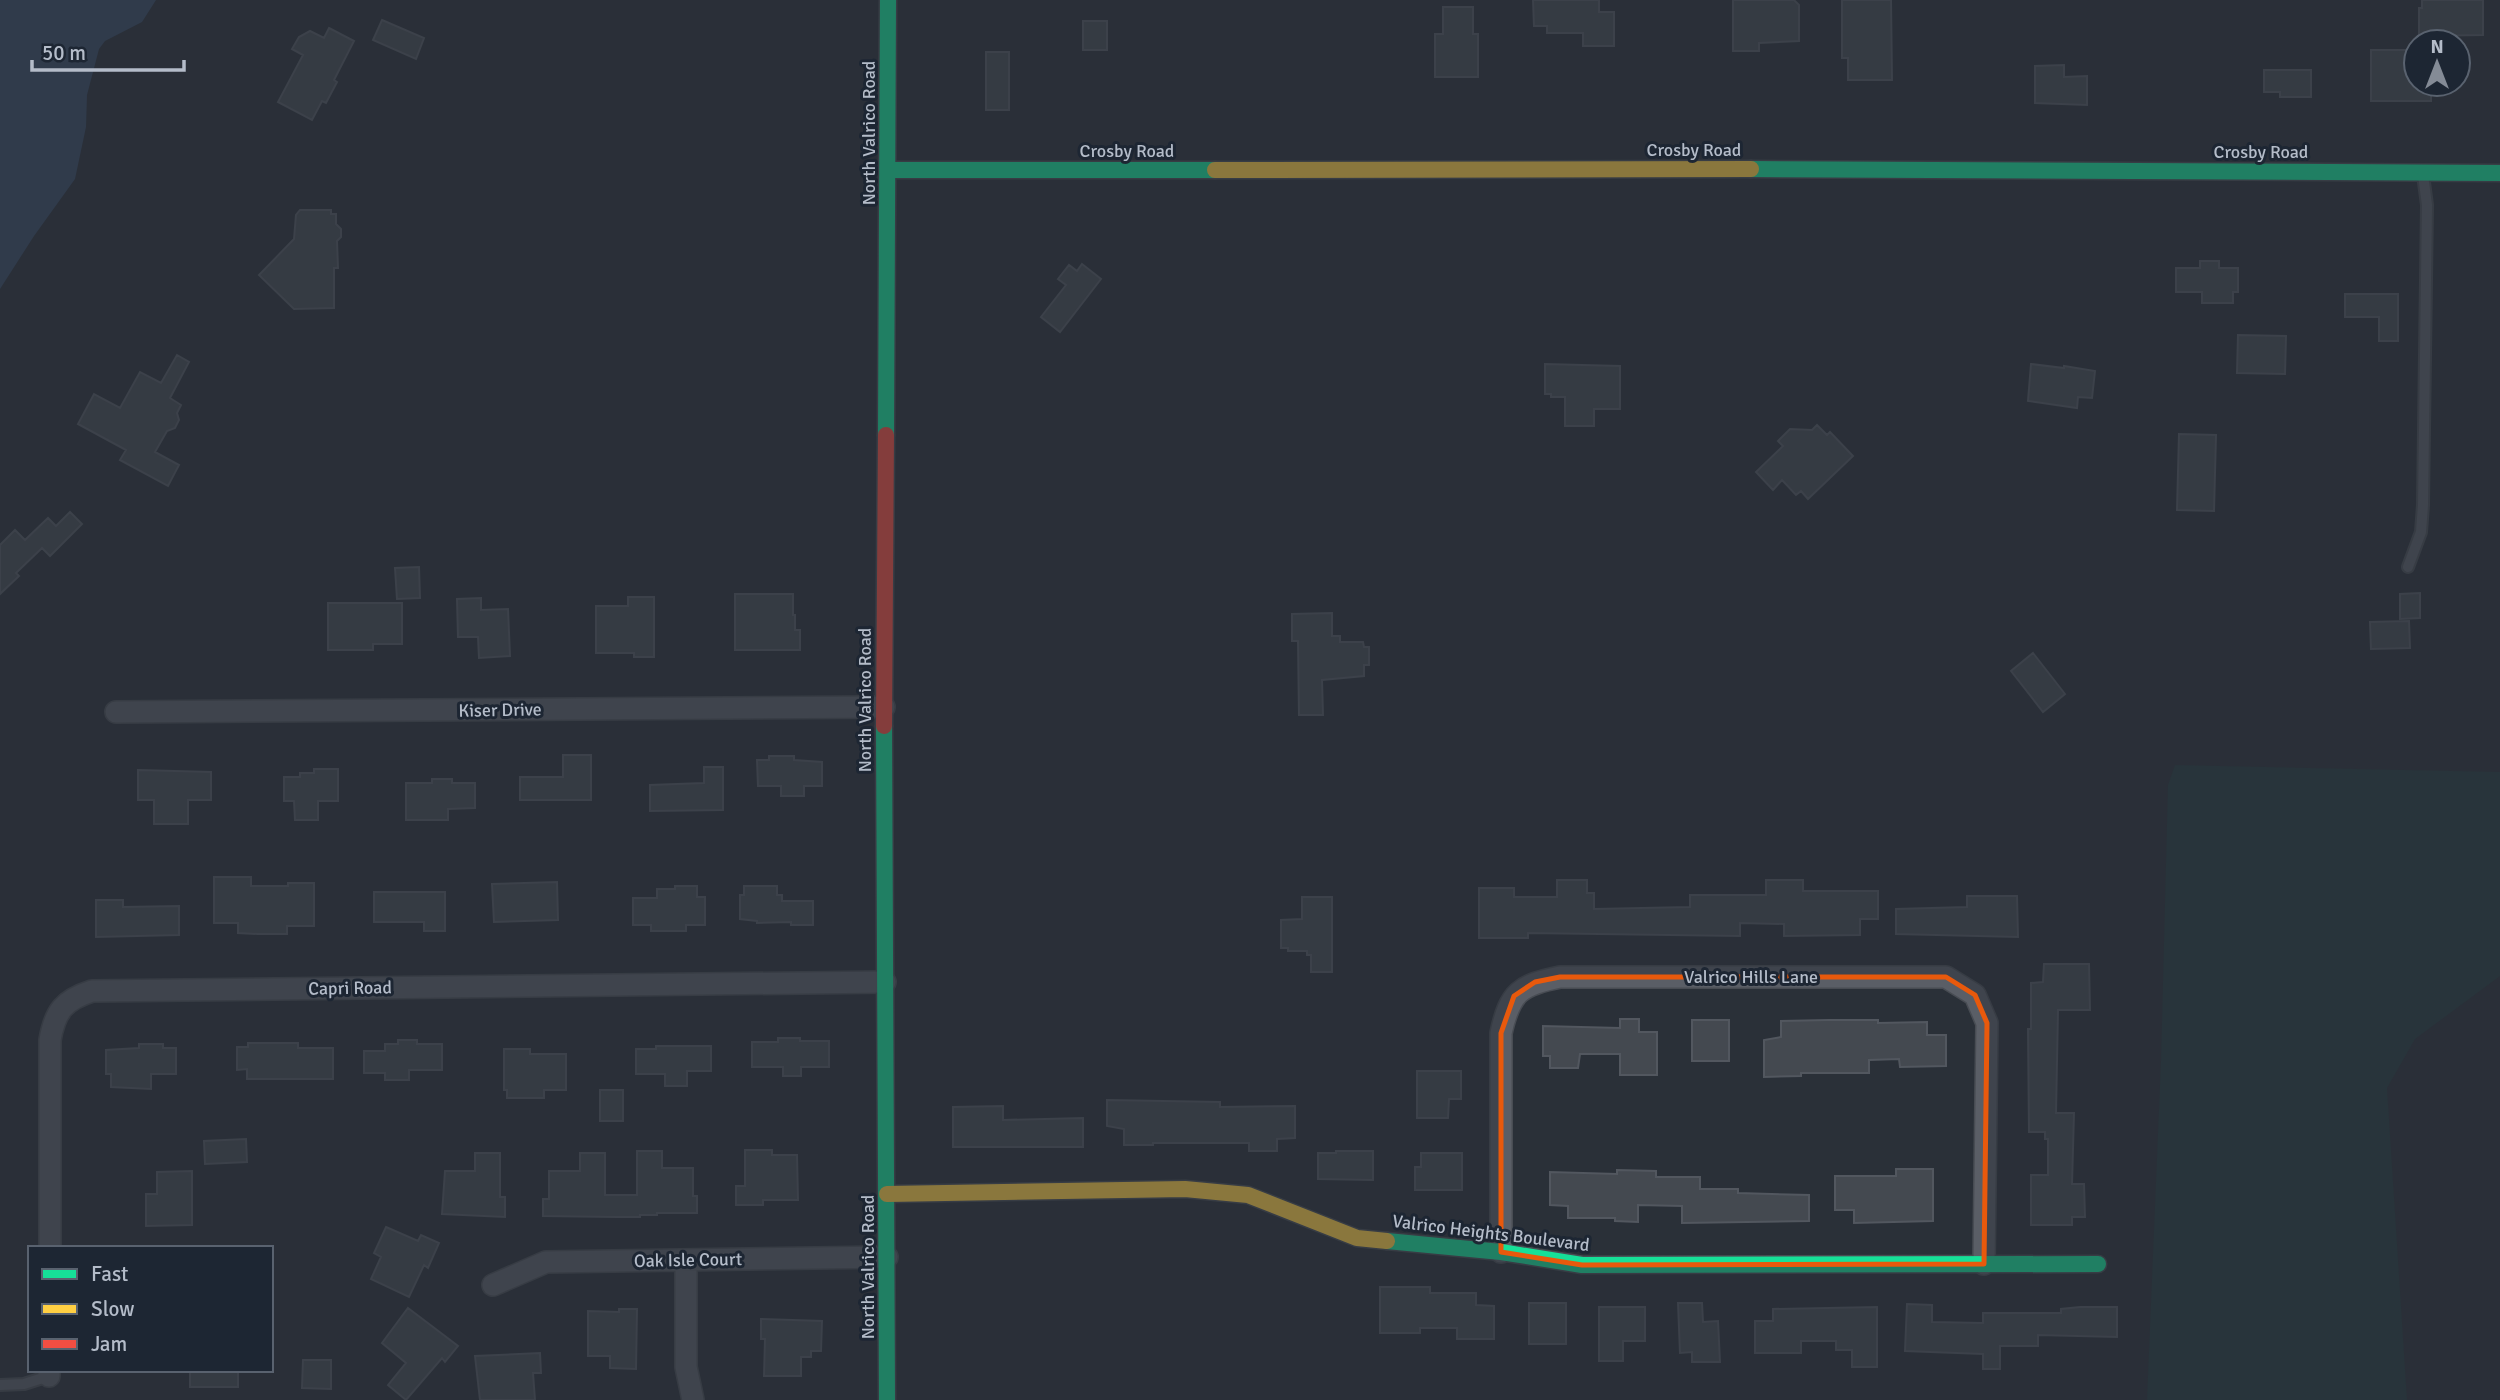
<svg xmlns="http://www.w3.org/2000/svg" width="2500" height="1400" font-family="Signika,sans-serif">
  <style>
    .green { fill: #273a3e }
    .water { fill: #384963 }
    .building { fill: #444950; stroke: #52575f; stroke-width: 2 }
    .lines { fill: none; stroke-linecap: round; stroke-linejoin: round }
    .lane-casing { stroke: #484c53; stroke-width: 14 }
    .street-casing { stroke: #484c53; stroke-width: 24 }
    .fast-casing { stroke: #484c53; stroke-width: 19 }
    .slow-casing { stroke: #484c53; stroke-width: 19 }
    .jam-casing { stroke: #484c53; stroke-width: 19 }
    .lane { stroke: #5a5e66; stroke-width: 10 }
    .street { stroke: #5a5e66; stroke-width: 21 }
    .fast { stroke: #16e098; stroke-width: 16 }
    .slow { stroke: #ffcf43; stroke-width: 16 }
    .jam { stroke: #f24e42; stroke-width: 16 }
    .marked { fill: none; stroke: #e8590c; stroke-width: 5; stroke-linejoin: round }
    .labels { text-anchor: middle; stroke-width: 6; stroke-linejoin: round; paint-order: stroke }
    .street-label { font-size: 18px; fill: #b4bcc9; stroke: #1d2633 }
  </style>
  <rect width="100%" height="100%" fill="#2a3038"/>
  <path class="green" d="M2175 765 2500 772V976L2415 1039 2387 1088 2407 1400H2147L2161 1061 2168 785Z"/>
  <path class="water" d="M0 0H156L142 22 105 41 99 49 87 95 86 127 75 179 34 236 0 289Z"/>
  <path class="building" d="M1533 0H1599V12H1614V46H1583V33H1547V26H1534Z
    M1733 0H1794L1799 5V41L1759 43V51H1733Z
    M1842 0H1891L1892 80H1848V58H1842Z
    M2422 0H2483V35L2419 36V8H2422Z
    M1443 7H1473V34H1478V77H1435V34H1443Z
    M382 20 424 38 416 59 373 40Z
    M1083 21H1107V50H1083Z
    M329 28 354 41 334 80 337 82 326 103 322 101 312 120 278 102 303 55 292 49 299 37 310 31 324 38Z
    M2371 50H2416V84H2431V101H2371Z
    M986 52H1009V110H986Z
    M2064 65V77L2087 76V105L2035 103V66Z
    M2264 70H2311V97H2280V92H2264Z
    M300 210H331V214H336V224L341 229V237L337 241 338 268H334V308L294 309 259 275 294 239 296 215Z
    M2200 261H2219V268H2238V292H2233V303H2202V292H2176V268H2200Z
    M1082 264 1101 279 1060 332 1041 317 1066 285 1058 279 1069 265 1077 271Z
    M2345 294H2398V341H2379V317H2345Z
    M2238 335 2286 336 2285 374 2237 373Z
    M177 355 189 362 170 398 181 405 177 413 179 420 175 428 167 431 155 452 179 465 168 486 120 460 126 450 78 424 94 394 120 408 140 372 161 383Z
    M1545 364 1620 366V409H1594V426H1565V397H1551V394H1545Z
    M2031 364 2064 368V366L2095 371 2092 398 2078 397 2077 408 2028 401Z
    M1817 425 1827 435 1830 432 1853 456 1808 499 1801 491 1796 495 1782 480 1773 490 1756 472 1783 446 1778 441 1790 429 1812 430Z
    M2179 434 2216 435 2214 511 2177 510Z
    M70 512 82 524 50 556 42 548 16 573 19 576 0 594V545L15 530 25 540 48 518 56 526Z
    M419 567 420 598 397 599 395 568Z
    M2420 593V618L2400 619V594Z
    M735 594H793V615H795V630H800V650H735Z
    M628 597H654V657H634V653H596V606H628Z
    M481 598V610L508 609 510 656 479 658 478 637H458L457 599Z
    M328 603H402V644H373V650H328Z
    M1332 613V636H1340V642H1363L1364 647H1369V665H1364V676L1322 680 1323 715H1299L1298 641H1292V614Z
    M2409 621 2410 648 2371 649 2370 622Z
    M2033 653 2065 694 2043 712 2011 671Z
    M563 755H591V800H520V777H563Z
    M769 756H794V760L822 762V786H804V796H781V786H758L757 760H769Z
    M704 767H723V810L650 811V785L704 783Z
    M314 769H338V801H318V820H295L294 801H284V777H300V773H314Z
    M138 770 211 772V800H188V824H154V800H138Z
    M432 779H452V783H475V808L448 809V820H406V783H432Z
    M214 877H251V886H288V883H314V926H287V934H258L238 933V923H214Z
    M1557 880H1587V893H1594V909L1690 907V895H1766V880H1803V891H1878V919H1860V935L1784 936V924L1740 923V936L1528 933V938H1479V888H1514V897H1557Z
    M557 882 558 920 494 922 492 884Z
    M675 886H697V897H705V925H686V931H651V925H633V898H657V889H675Z
    M744 886H777V895H782V901H813V925H791V922L757 923V921L740 919V895H744Z
    M374 892H445V931H424V922H374Z
    M1967 896H2017L2018 937 1896 934V909L1967 907Z
    M1302 897H1332V972H1311V955H1307V951H1288V948H1281V920L1302 919Z
    M96 900H123V907L179 906V935L96 937Z
    M2044 964H2089L2090 1010H2058L2056 1113H2074L2072 1184H2084L2085 1217H2072V1225H2031V1175H2048V1139H2045V1132H2029L2028 1029H2031V983L2043 982Z
    M1620 1019H1639V1032H1657V1075H1620V1054H1580L1578 1068H1550V1056H1543V1026L1620 1028Z
    M1692 1020H1729V1061H1692Z
    M1828 1020H1878V1023L1927 1022V1035H1946V1066L1900 1067 1899 1059 1869 1060V1073H1801V1076L1764 1077V1040L1781 1037V1021Z
    M778 1038H800V1041H829V1067H801V1076H783V1067H752V1042H778Z
    M398 1040H417V1044H442V1070H409V1080H385V1073H364V1051H385V1044H398Z
    M248 1043H298V1048H333V1079H247V1069L237 1070V1047H248Z
    M139 1044H163V1048H176V1074H151V1089L111 1087V1074H106V1050L139 1048Z
    M656 1046H711V1071H687V1086H665V1074H636V1049H656Z
    M504 1049H530V1054H566V1090H544V1098H507V1090H504Z
    M1417 1071H1461V1099H1449L1448 1118H1417Z
    M600 1090H623V1121H600Z
    M1107 1100 1220 1102V1107L1295 1106V1138L1277 1139V1151H1249V1143H1153V1145H1124V1129L1107 1126Z
    M1003 1106V1120L1083 1118V1147H953V1107Z
    M246 1139 247 1162 205 1164 204 1141Z
    M745 1150H772V1155H797L798 1200H763V1205H736V1186H745Z
    M637 1151H662V1168H693V1196H697V1213H657V1215H640V1217H615L543 1216V1199H549V1171H580V1153H605V1195H637Z
    M1336 1151H1373V1180L1318 1179V1153H1336Z
    M475 1153H500V1197H505V1217L442 1214 445 1171H475Z
    M1421 1153H1462V1190H1415V1167H1421Z
    M1896 1169H1933V1221L1854 1223V1210H1835V1176H1896Z
    M1617 1170 1656 1171V1177H1700V1189H1738V1193L1809 1195V1221L1682 1223V1206L1638 1205V1222L1615 1221V1218H1568V1206L1550 1205V1172L1617 1174Z
    M192 1171V1225L146 1226V1194H157V1172Z
    M386 1227 418 1241 421 1235 439 1243 428 1268 424 1265 409 1297 371 1279 381 1257 374 1253Z
    M1380 1287H1430V1293H1476V1305L1494 1306V1339H1457V1328H1420V1333H1380Z
    M1529 1303H1566V1344H1529Z
    M1678 1303H1702L1703 1322 1718 1321 1720 1362H1692V1352L1680 1353Z
    M1907 1304 1932 1305V1322L1983 1323V1313H2061V1309L2080 1307H2117V1337L2038 1335V1346H2000V1369H1983V1354L1905 1351Z
    M1599 1307H1645V1341H1623V1361H1599Z
    M1877 1307V1367H1852V1350H1836V1341H1801V1353H1755V1321H1773V1309Z
    M408 1308 458 1346 445 1362 442 1358 406 1400 388 1385 406 1363 382 1343Z
    M619 1309H637L636 1369 610 1368V1356H588V1311L619 1312Z
    M761 1319 822 1321 821 1351H811V1357H801V1376H764L765 1339H761Z
    M540 1353 541 1373H533L535 1400H480L475 1356Z
    M303 1360H331V1389L302 1388Z
    M190 1370H238V1387H190Z"/>
  <g class="lines">
    <g class="lane-casing">
      <path id="lane" d="M2408 567 2421 532 2423 505 2427 205 2423 175
        M0 1385 24 1384 49 1376"/>
    </g>
    <g class="street-casing">
      <path id="street" d="M116 712 884 707
        M50 1248V1040C55 1011 64 1000 92 991L885 982
        M1501 1252V1033C1510 992 1520 985 1560 977H1946L1975 995 1987 1023 1984 1264
        M686 1260V1367L693 1400
        M493 1285 546 1262 887 1257
        M49 1376V1370"/>
    </g>
    <g class="fast-casing">
      <path id="fast" d="M1751 169 2500 173
        M888 170H1215
        M886 435 888 0
        M884 726 887 1400
        M1387 1241 1501 1252 1582 1265 2098 1264"/>
    </g>
    <g class="slow-casing">
      <path id="slow" d="M1215 170 1751 169
        M887 1194 1185 1189 1248 1195 1357 1238 1387 1241"/>
    </g>
    <g class="jam-casing">
      <path id="jam" d="M884 726 886 435"/>
    </g>
    <use href="#lane" class="lane"/>
    <use href="#street" class="street"/>
    <use href="#fast" class="fast"/>
    <use href="#slow" class="slow"/>
    <use href="#jam" class="jam"/>
  </g>
  <path d="M0 0H2500V1400H0ZM1560 977H1946L1975 995 1987 1023 1984 1264 1582 1265 1501 1252V1033L1514 996 1535 982Z" fill="#2a3038" fill-opacity=".55" fill-rule="evenodd"/>
  <path class="marked" d="M1560 977H1946L1975 995 1987 1023 1984 1264 1582 1265 1501 1252V1033L1514 996 1535 982Z"/>
  <g class="labels">
    <g class="street-label">
      <text transform="translate(869 133) rotate(-90)" y="6">North Valrico Road</text>
      <text x="1694" y="156">Crosby Road</text>
      <text x="1127" y="157">Crosby Road</text>
      <text x="2261" y="158">Crosby Road</text>
      <text transform="translate(865 700) rotate(-90)" y="6">North Valrico Road</text>
      <text transform="translate(500 710) rotate(-1)" y="6">Kiser Drive</text>
      <text x="1751" y="983">Valrico Hills Lane</text>
      <text transform="translate(350 988) rotate(-1)" y="6">Capri Road</text>
      <text transform="translate(1491 1233) rotate(7)" y="6">Valrico Heights Boulevard</text>
      <text transform="translate(688 1260) rotate(-1)" y="6">Oak Isle Court</text>
      <text transform="translate(868 1267) rotate(-90)" y="6">North Valrico Road</text>
    </g>
  </g>
  <rect x="28" y="1246" width="245" height="126" fill="#1d2633" stroke="#59626f" stroke-width="2"/>
  <rect x="42" y="1269" width="35" height="10" fill="#16e098" stroke="#59626f" stroke-width="2"/>
  <text x="91" y="1281" font-size="21" fill="#b4bcc9">Fast</text>
  <rect x="42" y="1304" width="35" height="10" fill="#ffcf43" stroke="#59626f" stroke-width="2"/>
  <text x="91" y="1316" font-size="21" fill="#b4bcc9">Slow</text>
  <rect x="42" y="1339" width="35" height="10" fill="#f24e42" stroke="#59626f" stroke-width="2"/>
  <text x="91" y="1351" font-size="21" fill="#b4bcc9">Jam</text>
  <g transform="translate(2437 63)"><circle r="33" fill="#1d2633" stroke="#59626f" stroke-width="2"/>
  <path d="M0-5L12 26L0 18L-12 26Z" fill="#848b96"/>
  <text y="-10" font-size="19" font-weight="bold" text-anchor="middle" fill="#b4bcc9">N</text>
  </g>
  <path d="M32 60v10h152v-10" fill="none" stroke="#b4bcc9" stroke-width="3.5"/>
  <text x="42" y="60" font-size="21" fill="#b4bcc9" stroke="#1d2633" stroke-width="5" paint-order="stroke">50 m</text>
</svg>
